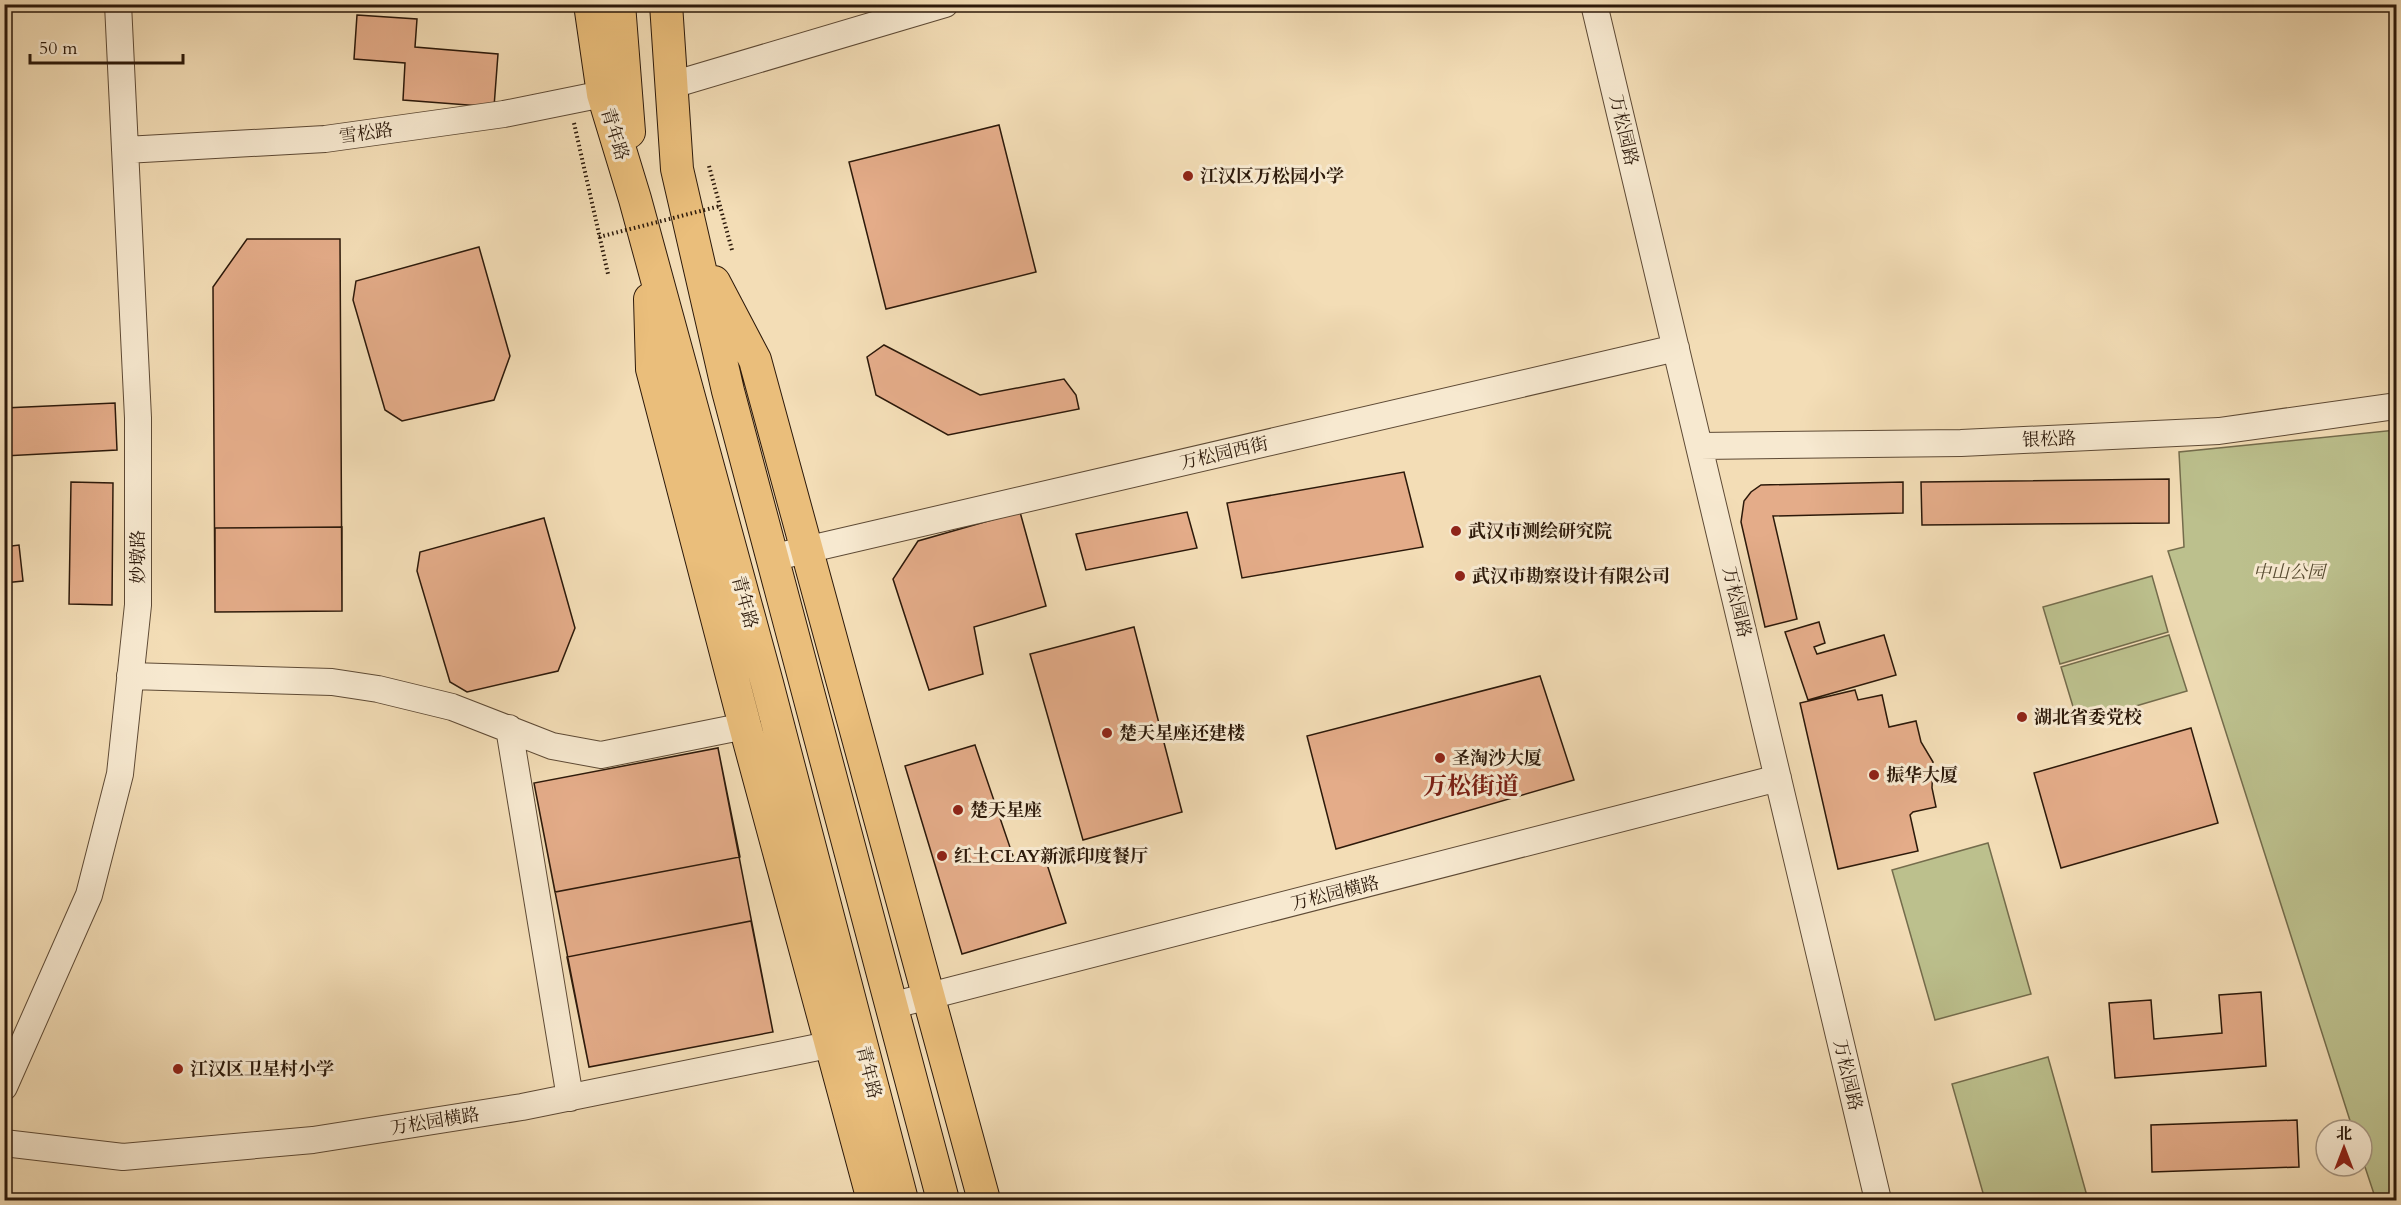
<svg xmlns="http://www.w3.org/2000/svg" width="2401" height="1205" font-family="Cardo,'Noto Serif SC',serif">
  <style>
    .green { fill: #bcc08d; stroke: #746c4c; stroke-width: 1.5 }
    .building { fill: #e4ac89; stroke: #2c190a; stroke-width: 1.5 }
    .lines { fill: none; stroke-linecap: round; stroke-linejoin: round }
    .minor-casing { stroke: #5e4a35; stroke-width: 28 }
    .major-casing { stroke: #2c190a; stroke-width: 34 }
    .path { stroke: #2c190a; stroke-width: 4; stroke-dasharray: 1.5 3; stroke-linecap: butt }
    .minor { stroke: #f7e9d0; stroke-width: 26 }
    .major { stroke: #eabe7b; stroke-width: 32 }
    .path-bridge { stroke: #2c190a; stroke-width: 4; stroke-dasharray: 1.5 3; stroke-linecap: butt }
    .poi-dot { fill: #8f2418; stroke: #f7e9d0; stroke-width: 2 }
    .labels { text-anchor: middle; stroke-width: 6; stroke-linejoin: round; paint-order: stroke }
    .street-label { font-size: 18px; fill: #2c190a; stroke: #f7e9d0 }
    .poi-label { font-size: 18px; font-weight: bold; fill: #2c190a; stroke: #f7e9d0; text-anchor: start }
    .park-label { font-size: 18px; font-style: italic; fill: #574b31; stroke: #f7e9d0 }
    .district-label { font-size: 24px; font-weight: bold; fill: #7a1f14; stroke: #f7e9d0 }
  </style>
  <rect width="100%" height="100%" fill="#f3ddb6"/>
  <filter id="stains"><feTurbulence type="fractalNoise" baseFrequency=".00333" numOctaves="4"/><feColorMatrix values="0 0 0 0 .2 0 0 0 0 .09 0 0 0 0 .02 0 0 0 .5 -.17"/></filter>
  <radialGradient id="worn" r=".72"><stop offset=".6" stop-color="#630" stop-opacity="0"/><stop offset="1" stop-color="#630" stop-opacity=".3"/></radialGradient>
  <path class="green" d="M2396 430V1200H2376L2362 1158V1130H2353L2168 551 2184 547 2179 452Z
    M2152 576 2168 632 2060 664 2043 607Z
    M2169 635 2187 691 2078 723 2061 667Z
    M1988 843 2031 994 1935 1020 1892 870Z
    M2048 1057 2087 1196 2070 1200H1985L1952 1084Z"/>
  <path class="building" d="M357 15 417 19 415 47 498 54 494 107 403 100 405 63 354 59Z
    M999 125 1036 272 886 309 849 162Z
    M247 239H340L342 611 215 612 213 287Z
    M479 247 510 356 494 400 402 421 385 410 353 300 356 281Z
    M884 345 980 395 1064 379 1076 395 1079 409 948 435 876 395 867 357Z
    M115 403 117 450 4 456V408Z
    M1404 472 1423 547 1242 578 1227 503Z
    M2169 479V523L1922 525 1921 482Z
    M71 482 113 483 112 605 69 604Z
    M1903 482V513L1773 516 1797 619 1765 627 1741 522 1744 501 1751 492 1761 485Z
    M1020 512 1046 606 974 627 983 674 929 690 893 579 918 541Z
    M1187 512 1197 548 1086 570 1076 534Z
    M544 518 575 628 558 671 467 692 450 682 417 571 420 552Z
    M342 527V611L215 612V528Z
    M19 545 23 581 4 583V547Z
    M1819 622 1825 643 1814 647 1817 654 1884 635 1896 675 1808 700 1785 632Z
    M1134 627 1182 812 1083 840 1030 654Z
    M1540 676 1574 780 1336 849 1307 736Z
    M1855 690 1858 700 1882 695 1889 727 1916 721 1921 742 1933 762 1932 788 1936 807 1913 812 1910 815 1918 851 1838 869 1800 703Z
    M2191 728 2218 823 2061 868 2034 773Z
    M975 745 1014 859 1044 855 1066 923 962 954 905 766Z
    M718 748 773 1032 589 1067 534 783Z
    M718 748 740 857 555 892 534 783Z
    M751 921 773 1032 589 1067 567 957Z
    M2261 992 2266 1066 2115 1078 2109 1003 2151 1000 2154 1039 2222 1033 2219 995Z
    M2297 1120 2299 1167 2152 1172 2151 1125Z"/>
  <g class="lines">
    <g class="minor-casing">
      <path id="minor" d="M1594 4 1878 1200
        M672 85 945 4
        M125 150 325 139 504 114 603 94
        M1700 446 1961 443 2219 431 2396 406
        M771 558 1676 348
        M130 676 332 682 378 689 452 707 552 746 601 755 745 726
        M509 728 570 1098
        M890 1006 1778 778
        M4 1087 89 895 120 774 138 605V418L118 4
        M4 1143 123 1157 313 1140 522 1107 848 1041"/>
    </g>
    <g class="major-casing">
      <path id="major" d="M590 4 603 94 635 199 767 683 902 1200
        M619 4 629 132
        M666 4 677 169 728 391 943 1200
        M714 282 755 360 984 1200
        M650 299 652 369 745 726 873 1200"/>
    </g>
    <path class="path" d="M574 123 608 274
      M709 166 732 250"/>
    <use href="#minor" class="minor"/>
    <use href="#major" class="major"/>
    <path class="path-bridge" d="M599 237 720 206"/>
  </g>
  <g class="poi-dot">
    <circle cx="1188" cy="176" r="6"/>
    <circle cx="1456" cy="531" r="6"/>
    <circle cx="1460" cy="576" r="6"/>
    <circle cx="2022" cy="717" r="6"/>
    <circle cx="1107" cy="733" r="6"/>
    <circle cx="1440" cy="758" r="6"/>
    <circle cx="1874" cy="775" r="6"/>
    <circle cx="958" cy="810" r="6"/>
    <circle cx="942" cy="856" r="6"/>
    <circle cx="178" cy="1069" r="6"/>
  </g>
  <g class="labels">
    <g class="street-label">
      <text transform="translate(1624 130) rotate(77)" y="6">万松园路</text>
      <text transform="translate(366 133) rotate(-8)" y="6">雪松路</text>
      <text transform="translate(615 134) rotate(73)" y="6">青年路</text>
      <text transform="translate(2049 439) rotate(-2)" y="6">银松路</text>
      <text transform="translate(1224 453) rotate(-13)" y="6">万松园西街</text>
      <text transform="translate(138 557) rotate(-90)" y="6">妙墩路</text>
      <text transform="translate(745 602) rotate(75)" y="6">青年路</text>
      <text transform="translate(1737 602) rotate(77)" y="6">万松园路</text>
      <text transform="translate(1335 893) rotate(-14)" y="6">万松园横路</text>
      <text transform="translate(869 1072) rotate(76)" y="6">青年路</text>
      <text transform="translate(1848 1075) rotate(77)" y="6">万松园路</text>
      <text transform="translate(435 1121) rotate(-9)" y="6">万松园横路</text>
    </g>
    <g class="poi-label">
      <text x="1200" y="182">江汉区万松园小学</text>
      <text x="1468" y="537">武汉市测绘研究院</text>
      <text x="1472" y="582">武汉市勘察设计有限公司</text>
      <text x="2034" y="723">湖北省委党校</text>
      <text x="1119" y="739">楚天星座还建楼</text>
      <text x="1452" y="764">圣淘沙大厦</text>
      <text x="1886" y="781">振华大厦</text>
      <text x="970" y="816">楚天星座</text>
      <text x="954" y="862">红土CLAY新派印度餐厅</text>
      <text x="190" y="1075">江汉区卫星村小学</text>
    </g>
    <g class="park-label">
      <text x="2289" y="578">中山公园</text>
    </g>
    <g class="district-label">
      <text x="1471" y="794">万松街道</text>
    </g>
  </g>
  <rect width="2401" height="1205" fill="none" stroke="#f3ddb6" stroke-width="24"/>
  <rect x="6" y="6" width="2389" height="1193" fill="none" stroke="#2c190a" stroke-width="3"/>
  <rect x="12" y="12" width="2377" height="1181" fill="none" stroke="#2c190a" stroke-width="1.5"/>
  <g transform="translate(2344 1148)"><circle r="28" fill="#f7e9d0" stroke="#a69681" stroke-width="1.5"/>
  <path d="M0-4.5L10 22L0 15L-10 22Z" fill="#8f2418"/>
  <text y="-9" font-size="16" font-weight="bold" text-anchor="middle" fill="#2c190a">北</text>
  </g>
  <path d="M30 54v9h153v-9" fill="none" stroke="#2c190a" stroke-width="3"/>
  <text x="39" y="54" font-size="18" fill="#2c190a" stroke="#f7e9d0" stroke-width="4.5" paint-order="stroke">50 m</text>
  <rect width="100%" height="100%" filter="url(#stains)"/>
  <rect width="100%" height="100%" fill="url(#worn)"/>
</svg>
